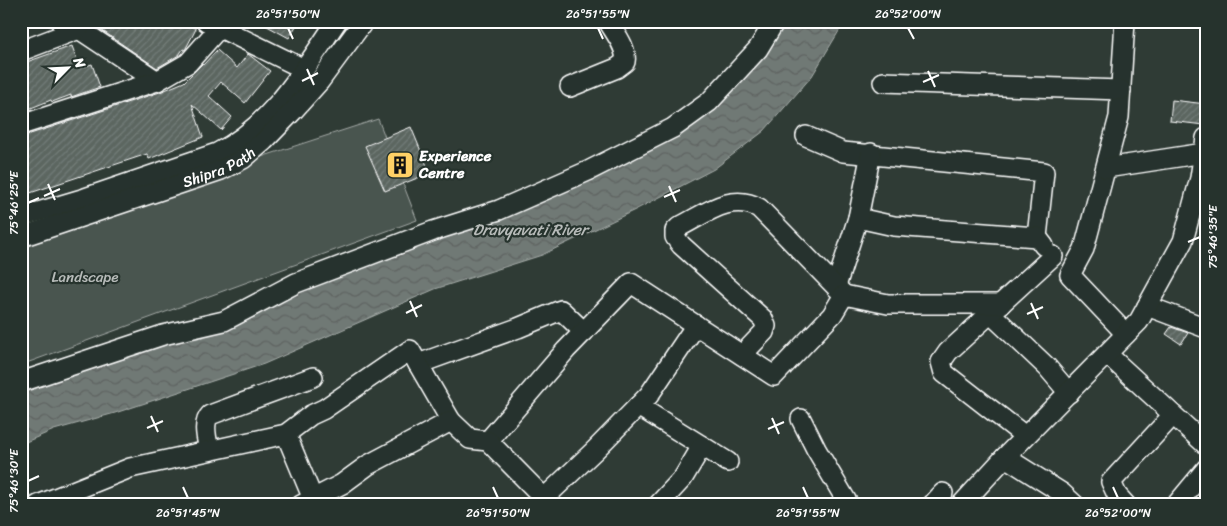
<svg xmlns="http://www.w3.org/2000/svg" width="1227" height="526" font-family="Sriracha,sans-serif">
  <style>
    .green { fill: #4a544f; stroke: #a4aaa7 }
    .water { fill: url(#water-waves); stroke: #a9afac }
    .building { fill: url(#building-hatch); stroke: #fff }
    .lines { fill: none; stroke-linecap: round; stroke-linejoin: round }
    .minor-casing { stroke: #fff; stroke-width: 22 }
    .minor { stroke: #26332d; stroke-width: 19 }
    .ticks { fill: none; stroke: #fff; stroke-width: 2 }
    .labels { text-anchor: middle; stroke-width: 4.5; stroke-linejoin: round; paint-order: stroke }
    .poi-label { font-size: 15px; font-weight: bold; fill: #fff; stroke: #26332d; text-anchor: start }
    .street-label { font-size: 15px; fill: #fff; stroke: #26332d }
    .park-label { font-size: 15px; fill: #b7bbb9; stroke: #26332d }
    .water-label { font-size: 16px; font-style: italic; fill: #b8bcba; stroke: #26332d }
    .neatline { fill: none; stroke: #fff; stroke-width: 2 }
    .ticks-label { font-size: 12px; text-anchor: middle; fill: #fff }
  </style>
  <defs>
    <pattern id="water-waves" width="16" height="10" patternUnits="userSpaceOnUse" patternTransform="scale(1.25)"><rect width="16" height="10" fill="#707975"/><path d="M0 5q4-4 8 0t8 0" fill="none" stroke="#5e6260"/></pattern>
    <pattern id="building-hatch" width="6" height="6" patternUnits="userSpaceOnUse" patternTransform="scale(1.25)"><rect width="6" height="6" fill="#5b6661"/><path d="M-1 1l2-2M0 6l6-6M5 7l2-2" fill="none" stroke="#747d79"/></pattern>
  </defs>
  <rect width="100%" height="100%" fill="#2f3b35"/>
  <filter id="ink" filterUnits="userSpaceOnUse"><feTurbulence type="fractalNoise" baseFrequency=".02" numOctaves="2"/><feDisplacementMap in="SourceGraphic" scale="10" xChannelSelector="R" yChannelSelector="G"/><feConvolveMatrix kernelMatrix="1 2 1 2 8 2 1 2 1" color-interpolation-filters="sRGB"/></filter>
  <g filter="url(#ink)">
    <path class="green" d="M378 119 417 220 21 365V235Z"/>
    <path class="water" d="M783 21H845L812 76 764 131 714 169 635 210 542 255 435 289 264 364 115 413 54 430 21 444V387L388 251 694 118 750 72Z"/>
    <path class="building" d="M88 21H182L196 29 185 50 183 49 179 55 157 68Z
      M258 21H299L289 38Z
      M72 46 80 68 92 64 100 87 71 97V95L52 102 51 100 21 112V64Z
      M217 50 237 68 248 54 270 71 245 103 221 82 209 96 232 117 221 130 192 104 203 137 149 159 147 154 21 196V137L160 92 184 82 202 64 203 65Z
      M1172 100 1206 104 1204 125 1170 121Z
      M411 127 430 173 385 191 365 146Z
      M1171 327 1188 333 1181 344 1166 334Z"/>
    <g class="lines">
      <g class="minor-casing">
        <g id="minor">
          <path d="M60 21 79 29 157 81"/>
          <path d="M206 21 304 69"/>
          <path d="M1125 21 1119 117 1084 249 1070 275 1126 334"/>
          <path d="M21 51 79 29"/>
          <path d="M883 82 1121 90"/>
          <path d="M570 87 617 68 625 62C628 48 614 32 608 21"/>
          <path d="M21 125 157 81 188 63 219 28"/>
          <path d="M806 136 843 152 1044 172 1037 237"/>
          <path d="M1106 168 1204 153"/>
          <path d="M21 217 85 198 217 153C272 125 303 71 337 21"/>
          <path d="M858 218 894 226 1037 237 1044 246"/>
          <path id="s1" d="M21 237 221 170 243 159 264 141 293 111 319 82 364 21"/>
          <path d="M836 286 858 218 871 153"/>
          <path d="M1147 306 1206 328"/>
          <path d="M990 313 1047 367 1069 393"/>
          <path d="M1107 354 1206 445"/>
          <path d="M742 355 764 332 766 326 763 319 681 245 675 237V231L679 227C705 214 731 192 759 208L844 295"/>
          <path d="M418 364 518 328 561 310 584 332"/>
          <path d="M21 382 163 335 224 321 296 283 433 231 499 210 588 171 673 128 709 102 758 49 775 21"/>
          <path d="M638 406 728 462"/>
          <path d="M801 419 816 449 849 505"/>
          <path d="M286 434 313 499"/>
          <path d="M1025 436 944 373 941 362 948 352 1053 256"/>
          <path d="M488 441 566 350 631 283 774 376 832 315 844 295 888 304H1001"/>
          <path d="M209 450C207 440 202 423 210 415L313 377"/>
          <path d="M1005 457 1062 493 1075 505"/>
          <path d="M21 502 22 505"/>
          <path d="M38 505 130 468 286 434 311 415 324 409 410 350 451 421"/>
          <path d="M301 505 342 484 368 465 451 421 470 439 488 441 544 498"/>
          <path d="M537 505 595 450 649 395 696 325"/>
          <path d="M658 505 683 478 702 446"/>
          <path d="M932 505 943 493"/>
          <path d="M961 505 1005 457 1139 321 1183 241 1200 178 1206 138"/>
          <path d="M1126 505 1117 495 1111 482 1173 415"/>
          <path d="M1176 505 1206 469"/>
        </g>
      </g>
      <use href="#minor" class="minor"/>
    </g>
  </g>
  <path class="ticks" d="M288 28 293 39M598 28 603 39M908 28 914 39M307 69 314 85M928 71 935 87M302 81 318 73M923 82 939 75M48 184 55 200M669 186 676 202M44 196 60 189M664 197 680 190M28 203 39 198M1188 242 1200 237M410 301 417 317M1031 303 1038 319M406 313 422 305M1027 314 1043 307M151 416 158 432M772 418 779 434M147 428 163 421M768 429 784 422M28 481 39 476M183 487 188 498M493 487 498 498M803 487 808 498M1113 487 1118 498"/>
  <defs>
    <g id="building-square" transform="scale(1.4375)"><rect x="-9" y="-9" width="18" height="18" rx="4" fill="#ffd166" stroke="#26332d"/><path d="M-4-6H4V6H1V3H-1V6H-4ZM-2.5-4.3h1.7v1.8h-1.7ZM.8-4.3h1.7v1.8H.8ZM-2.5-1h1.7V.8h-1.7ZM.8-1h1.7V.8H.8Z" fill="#111"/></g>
  </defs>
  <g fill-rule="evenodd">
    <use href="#building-square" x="400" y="165"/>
  </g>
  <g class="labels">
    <g class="poi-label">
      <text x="419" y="161">Experience<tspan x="419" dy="17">Centre</tspan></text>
    </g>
    <g class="street-label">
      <text dy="5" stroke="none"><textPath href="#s1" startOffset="210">Shipra Path</textPath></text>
    </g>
    <g class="park-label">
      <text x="85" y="282">Landscape</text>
    </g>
    <g class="water-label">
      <text x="530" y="235">Dravyavati River</text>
    </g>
  </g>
  <rect width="1227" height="526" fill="none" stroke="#26332d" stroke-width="55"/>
  <g transform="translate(68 68) rotate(66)" stroke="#26332d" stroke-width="4" paint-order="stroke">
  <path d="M0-4L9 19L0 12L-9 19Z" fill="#ffffff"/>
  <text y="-8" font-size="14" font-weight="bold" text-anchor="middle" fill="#ffffff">N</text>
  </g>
  <rect x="28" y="28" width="1172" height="470" class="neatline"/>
  <g class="ticks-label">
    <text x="288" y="18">26°51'50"N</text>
    <text x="598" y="18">26°51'55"N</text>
    <text x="908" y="18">26°52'00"N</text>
    <text transform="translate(14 203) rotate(-90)" y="4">75°46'25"E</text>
    <text transform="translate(1213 237) rotate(-90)" y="4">75°46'35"E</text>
    <text transform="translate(14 481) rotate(-90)" y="4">75°46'30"E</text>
    <text x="188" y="517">26°51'45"N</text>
    <text x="498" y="517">26°51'50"N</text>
    <text x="808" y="517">26°51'55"N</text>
    <text x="1118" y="517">26°52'00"N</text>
  </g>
</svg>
